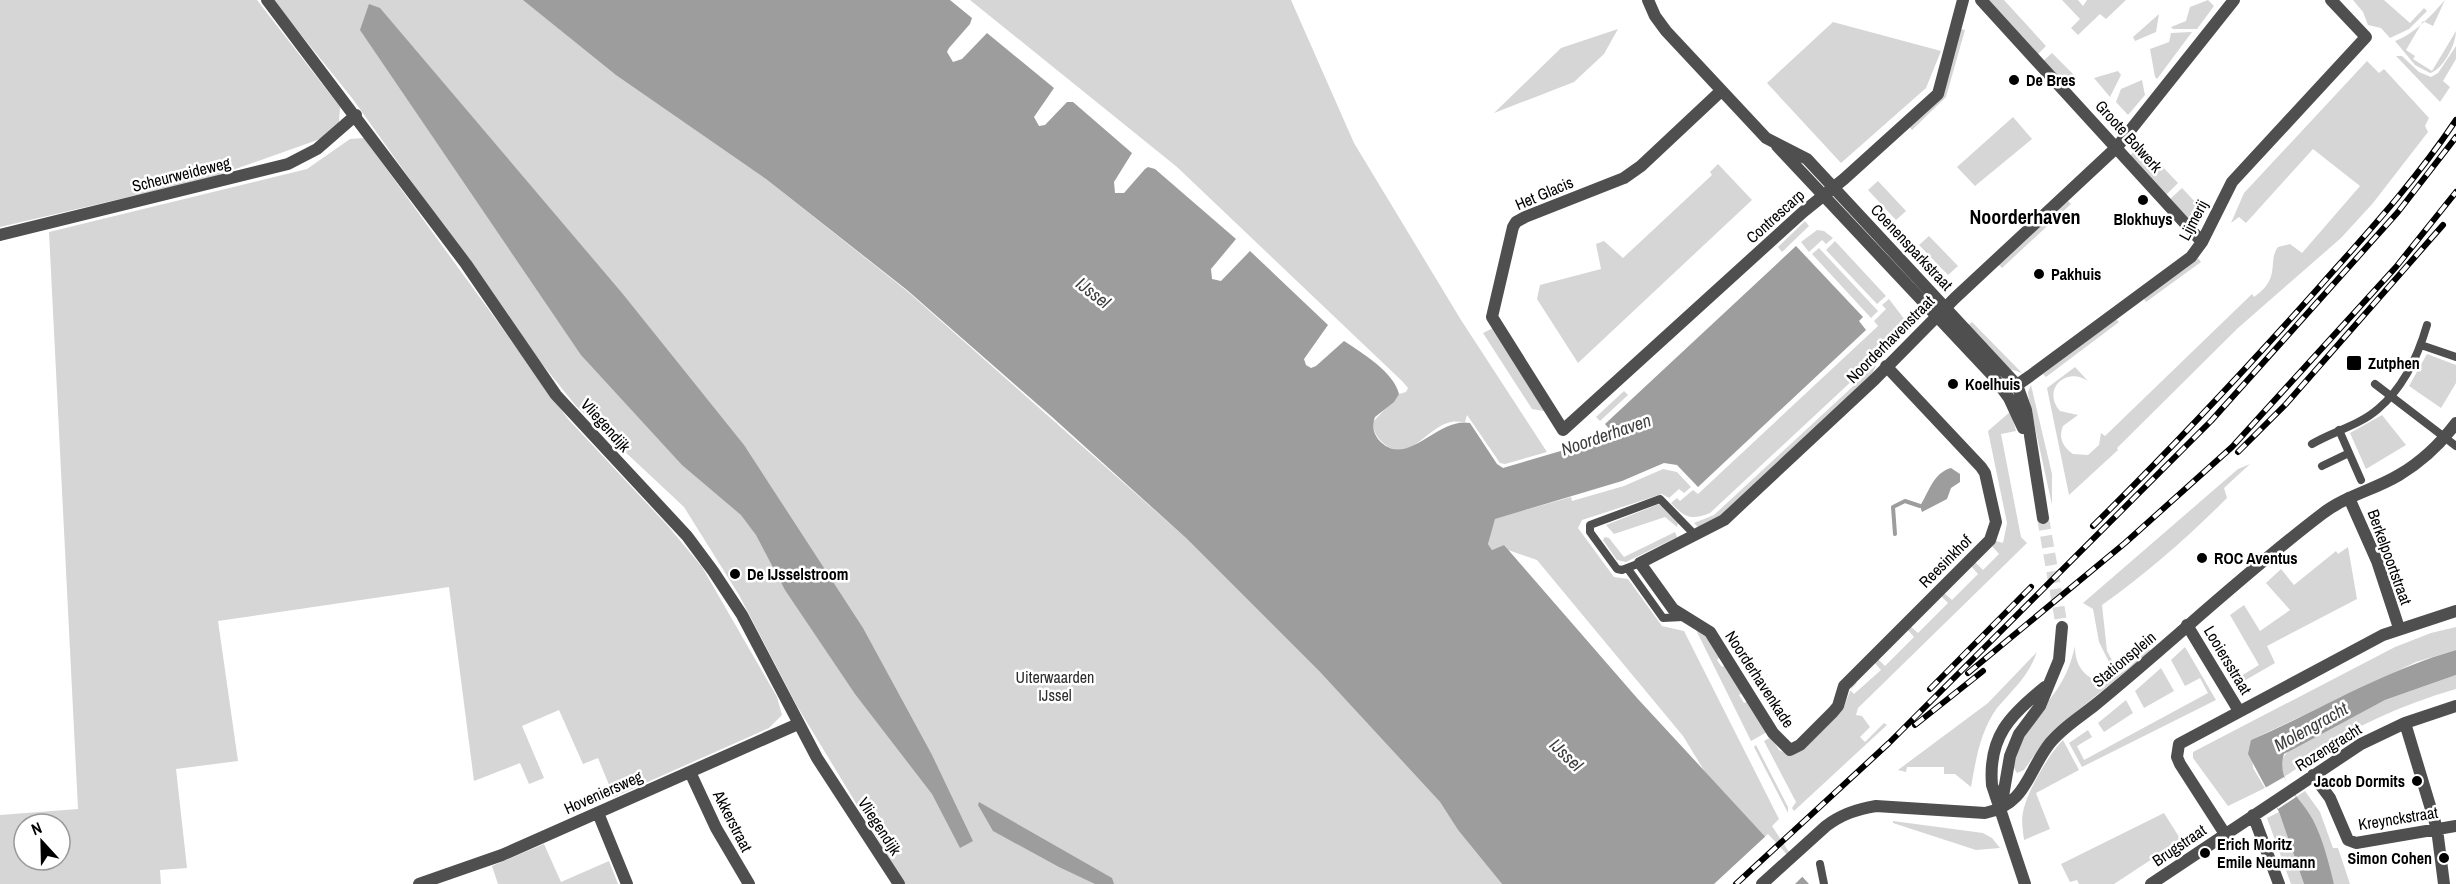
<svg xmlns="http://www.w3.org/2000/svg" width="2456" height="884" font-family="'Archivo Narrow',sans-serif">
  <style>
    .green { fill: #d6d6d6; fill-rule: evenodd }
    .water { fill: #9d9d9d }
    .pier { fill: #fff }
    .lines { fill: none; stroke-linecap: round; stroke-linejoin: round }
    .stream { stroke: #9d9d9d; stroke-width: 4 }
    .tertiary-tunnel { stroke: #d9d9d9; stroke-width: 12; stroke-dasharray: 12 6; stroke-linecap: butt }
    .pedestrian { stroke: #4f4f4f; stroke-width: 8 }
    .minor { stroke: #4f4f4f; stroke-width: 12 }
    .tertiary { stroke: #4f4f4f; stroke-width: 12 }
    .rail-casing { stroke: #000; stroke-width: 6 }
    .rail { stroke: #fff; stroke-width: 4; stroke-dasharray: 11; stroke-linecap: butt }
    .poi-dot { fill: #000; stroke: #fff; stroke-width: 2 }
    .labels { text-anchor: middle; stroke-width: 5; stroke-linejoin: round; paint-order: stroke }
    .poi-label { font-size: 16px; font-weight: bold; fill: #000; stroke: #fff; text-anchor: start }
    .street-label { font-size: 16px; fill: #000; stroke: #fff }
    .park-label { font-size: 16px; fill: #2d2d2d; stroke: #fff }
    .water-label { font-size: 18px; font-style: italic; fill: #3e3e3e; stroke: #fff }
    .quarter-label { font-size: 20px; font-weight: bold; fill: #000; stroke: #fff }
  </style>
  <rect width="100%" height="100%" fill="#fff"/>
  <path class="green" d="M0 0H257L340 107 339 122 323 138 210 178 0 227Z
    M273 0H566L750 142 766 179 907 291 1186 538 1320 672 1440 802 1458 830 1502 884H905L797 706 739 595 684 507 576 406 539 360 352 98Z
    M970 0H1291L1354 143 1461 320 1547 452 1505 464 1500 463 1467 415 1465 422C1460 422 1455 421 1451 422 1426 427 1408 467 1382 442 1376 436 1373 430 1373 422L1399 394 1406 392 1408 388 1402 381 1177 167Z
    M1985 0H2004L2046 46 2037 55Z
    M2062 0H2078L2083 6 2087 0H2126L2106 19 2100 14 2078 35 2071 28 2080 19Z
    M2208 0 2214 6 2197 29H2173L2171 27 2186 21 2190 7Z
    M2353 0H2384L2410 23 2424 8 2427 11 2409 29 2390 38 2381 28 2368 25 2363 12Z
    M2445 0 2433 26 2423 21 2406 50 2415 56 2413 59 2432 71 2456 31C2456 44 2443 70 2430 73L2415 65 2395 41C2414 34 2431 16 2445 0Z
    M2159 14 2156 32 2135 41 2133 37Z
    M1833 22 1941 51 1926 88 1841 163 1767 83Z
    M1618 29 1604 54 1574 82 1494 113 1561 48Z
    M1961 29 1965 30 1946 97 1912 130 1909 126 1942 95Z
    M2192 32 2157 79 2155 77 2150 49 2169 42 2171 33Z
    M2456 46V59L2443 81 2450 87 2440 102 2396 56H2402L2419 72 2431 77 2438 73Z
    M2052 53 2077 78 2067 88 2042 62Z
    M2367 61 2379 73 2384 69 2429 118 2425 126 2428 132 2373 203 2341 238 2238 328 2117 448 2118 450 2069 495 2047 388 2075 367 2088 381C2067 366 2041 389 2060 411L2078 415 2063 426C2058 438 2063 447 2073 454L2088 455 2099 445 2101 433 2105 436 2252 294 2254 297C2282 278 2267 261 2278 247L2290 244 2302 253 2360 186 2313 149 2246 223 2239 217 2231 223 2244 193Z
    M2118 71 2121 75 2110 97 2094 78Z
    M2142 80 2145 95 2128 115 2116 102 2121 89Z
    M2013 117 2032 139 1975 186 1957 167Z
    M364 138 568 419 668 526 702 567 777 697 782 715 769 728 614 797 598 758 583 764 559 710 522 726 544 778 529 784 520 763 474 781 449 587 218 621 238 761 176 769 187 868 160 870 161 884H0V815L78 809 49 232 307 169 350 139ZM24 824H60V860H24Z
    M2140 143 2178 183 2166 195 2130 156Z
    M1718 164 1752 200 1578 363 1537 299 1540 285 1601 269 1596 244 1604 241 1623 258 1712 175 1710 172Z
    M1878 181 1906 211 1896 220 1868 190Z
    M2182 188 2198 205 2192 222 2170 199Z
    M2067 200 2071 204 2002 268 1998 264Z
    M1805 221 1809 226 1782 252 1778 247Z
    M1817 230 1824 231 1833 238 1826 244 1822 240 1809 252 1801 242Z
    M1929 236 1958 266 1948 275 1919 245Z
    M1835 241 1886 296 1877 304 1826 250Z
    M1819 248 1878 311 1871 318 1812 254Z
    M2198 258 2201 262 2146 302 2144 299Z
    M1889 299 1905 320 1899 337 1710 513C1691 521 1684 517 1671 503L1677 498 1680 501 1693 490 1698 494 1878 326 1874 321 1886 309 1882 305Z
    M2116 319 2119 322 2046 377 2043 374Z
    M1972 322 2022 373 2010 369 1968 325Z
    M1493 328 1544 410V411L1532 409 1483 333Z
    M2427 354 2456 365V383L2441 408 2409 386Z
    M1876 365 1871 377 1720 518 1699 528 1694 523 1714 515Z
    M2031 385 2052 474V505L2029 400 2028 392Z
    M1624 391 1628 395 1600 421 1596 417Z
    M2011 411 2016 431 2001 434 2021 537 2027 543 1858 708 1856 715 1862 716 1870 727 1860 737 1865 742 1884 723 1887 725 1794 811 1792 808 1796 802 1764 741 1771 737 1779 750 1788 754 1843 709 1854 681 1857 683 1850 690 1854 694 1881 670 1874 662 1877 658 1885 666 1914 637 1907 629 1910 626 1918 633 1948 603 1941 596 1944 593 1952 600 1978 574 1971 566 1975 562 1983 570 1999 554 1992 546 1996 541 2003 543 2007 523 1988 431Z
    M2382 415 2406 445 2366 469 2350 433Z
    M2250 464 2224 488 2227 498C2188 537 2147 573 2102 605L2107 651 2113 662 2110 664 2099 642 2093 609 2083 603 2238 469Z
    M1663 469 1677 472 1691 487 1684 493 1679 489 1669 498 1662 494 1582 520 1578 528 1614 577 1628 579 1662 626 1684 631 1779 819 1772 826 1793 858 1788 862 1705 772 1683 736 1537 560 1508 550 1504 545 1492 550 1488 544 1494 519 1571 497 1572 501 1624 486Z
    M1659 504 1678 523 1677 527 1665 517 1614 534 1606 525Z
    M1675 532 1677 537 1626 562 1617 560 1603 540 1605 537 1609 538 1624 557Z
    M2348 547 2357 599 2267 646 2275 663 2244 681 2241 676 2259 665 2230 615 2244 605 2260 631 2290 610 2266 583 2281 569 2294 585 2336 551 2338 554Z
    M2456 627V650L2416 662 2251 740 2253 768 2265 788 2228 806 2193 758V752L2395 647 2431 633Z
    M1696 630 1705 634 1720 657 1717 660 1722 667 1725 665 1742 693 1739 695 1744 703 1748 701 1767 732 1751 741Z
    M2075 646C2075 658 2078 668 2088 676 2110 692 2133 662 2149 649L2151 651 2050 733 2024 770 2017 773 2013 766C2016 756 2018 743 2024 735 2045 700 2065 691 2075 646Z
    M2185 647 2216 700 2082 767 2069 743 2088 730 2092 737 2077 746 2084 760 2208 693 2200 678 2185 686 2171 660Z
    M2037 652C2028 677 2013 689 1997 708 1980 732 1976 759 1971 787L1955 774H1944V767H1907L1906 772 1898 770 1988 703Z
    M2161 668 2174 691 2144 708 2135 691Z
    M2456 675V689C2403 704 2351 728 2305 758V763L2284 777C2278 763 2282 755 2294 747L2385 700Z
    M2126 700 2133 713 2104 732 2098 723Z
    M2063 740 2079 770 2036 793 2050 829 2024 840C2023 831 2021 822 2023 812 2027 792 2048 755 2063 740Z
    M1756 745 1788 807V813L1754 747Z
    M2305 791 2320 812 2333 848H2338L2350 884H2334L2320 840 2296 797Z
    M2279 812 2304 884H2291L2267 818Z
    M2164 813 2181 840 2114 884H2079L2077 880 2070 882 2061 864Z
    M1893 821 1983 833 1992 838 2000 848 1976 850 1893 823Z
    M544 844 561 882 609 861 618 884H498L492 866Z"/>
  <path class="water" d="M523 0H950L972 18 970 24 949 48 947 52 953 62 962 59 987 33 1054 88 1034 117 1039 126 1045 125 1067 102H1073L1132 153 1114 182 1115 193H1124L1145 169 1148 167 1155 169 1236 239 1211 269 1212 279 1221 281 1250 251 1328 325 1304 359 1306 365 1311 368 1316 366 1344 341C1362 353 1394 372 1399 394L1394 402 1375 417C1372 425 1373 432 1378 439 1406 472 1437 416 1470 423L1497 464 1503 468 1605 438 1612 432 1605 424 1796 246 1863 317 1859 321 1866 330 1698 487 1677 465 1664 463 1622 481 1495 519 1488 544 1492 550 1504 545 1637 698 1809 884H1502L1458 830 1440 802 1320 672 1186 538 1051 416 907 290 766 179 616 75Z
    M369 4 380 8 622 293 744 445 863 628 932 755 973 841 960 848 932 794 855 694 785 590 756 535 741 515 682 465 581 355 360 30Z
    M1951 468 1960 474V482L1951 488 1947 499 1922 512 1920 506C1929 492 1933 473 1951 468Z
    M2456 650V675L2385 700 2284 754C2275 782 2302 798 2313 820 2323 839 2329 864 2334 884H2304L2279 812 2248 754 2251 740C2320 710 2383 671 2456 650Z
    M979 802 1112 878 1114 884H1095L1059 867 993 831 978 805Z"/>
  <path class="pier" d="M2284 777 2296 797 2278 809 2265 788Z
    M1768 834 1805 874 1795 884H1714Z"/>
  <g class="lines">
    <path class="stream" d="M1895 534 1893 507 1905 501 1920 506"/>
    <path class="tertiary-tunnel" d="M2043 518 2062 627"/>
    <path class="pedestrian" d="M2421 345 2456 357
      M2375 384 2456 446
      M2339 430 2361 480
      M2312 444C2332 432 2360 425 2378 409 2403 388 2418 356 2427 325
      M2322 466 2349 453
      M1640 563 1622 570 1617 569 1590 532V525L1660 499 1695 535
      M1628 569 1663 618 1683 617
      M1820 864 1824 884"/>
    <path class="minor" d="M267 0 466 264 556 395 687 536 713 571 742 615 817 758 899 884
      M1981 0 2202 242
      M1721 91 1641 166 1624 178 1525 217 1516 222 1513 227 1492 317 1563 430 1803 212 1844 179 1938 94 1963 0
      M0 235 288 164 317 149 356 115
      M1886 366 1981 467 1985 473 1996 522 1990 540 1844 686 1838 706 1833 712 1800 745 1790 750 1773 733 1710 632 1673 609 1640 563 1724 520 1875 379 1955 298 2117 147 2234 0
      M2008 382 2017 385 2030 376 2191 257 2202 242 2232 182 2366 37 2331 0
      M2349 498 2377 561 2399 628
      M2187 625 2239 711
      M2405 723 2437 829 2444 884
      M690 772 716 828 749 884
      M2313 775 2330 798 2348 840 2356 843 2456 826
      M598 813 627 884
      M2253 815 2279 884
      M2225 834 2180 764 2177 757 2179 744 2383 635 2456 611
      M419 884 502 855 798 724
      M2151 884 2361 744 2405 723 2456 706"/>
    <path class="tertiary" d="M1648 0 1655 16 1666 31 1766 138 1807 159 2017 385 2026 410 2043 518
      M1777 146 1993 376 2009 398 2023 428
      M2001 808 2010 756 2019 734 2040 706 2059 660 2062 627
      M1762 884 1826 826C1842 814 1857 809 1876 806L1985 813C2027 804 2027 772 2050 743 2062 728 2080 717 2095 705 2172 642 2243 574 2322 514 2345 496 2374 490 2399 475 2421 462 2441 443 2456 423
      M2025 884 1992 785C1988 737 2010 715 2045 687"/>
    <g class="rail-casing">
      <path id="rail" d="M2238 452 2286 404 2443 225
        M2093 526C2172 448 2247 368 2321 285 2368 232 2416 180 2456 120
        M1968 673 2125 543 2232 447 2396 267 2456 192
        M1930 689 2031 587
        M1915 725 1983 671
        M1736 884 1889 743 2211 421 2398 212 2456 137"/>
    </g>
    <use href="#rail" class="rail"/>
  </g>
  <g class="poi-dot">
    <circle cx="2014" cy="80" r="6"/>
    <circle cx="2143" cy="200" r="6"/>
    <circle cx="2039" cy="274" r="6"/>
    <rect x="2346" y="355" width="16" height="16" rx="3"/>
    <circle cx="1953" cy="384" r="6"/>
    <circle cx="2202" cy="558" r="6"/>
    <circle cx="735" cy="574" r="6"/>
    <circle cx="2417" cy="781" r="6"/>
    <circle cx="2205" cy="853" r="6"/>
    <circle cx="2444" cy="858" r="6"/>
  </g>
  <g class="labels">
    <g class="poi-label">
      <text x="2026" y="86">De Bres</text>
      <text x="2143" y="225" text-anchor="middle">Blokhuys</text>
      <text x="2051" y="280">Pakhuis</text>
      <text x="2368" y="369">Zutphen</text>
      <text x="1965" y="390">Koelhuis</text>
      <text x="2214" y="564">ROC Aventus</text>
      <text x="747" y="580">De IJsselstroom</text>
      <text x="2405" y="787" text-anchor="end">Jacob Dormits</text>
      <text x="2217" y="850">Erich Moritz<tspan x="2217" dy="18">Emile Neumann</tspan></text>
      <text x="2432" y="864" text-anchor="end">Simon Cohen</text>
    </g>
    <g class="street-label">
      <text transform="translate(2129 136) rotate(48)" y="6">Groote Bolwerk</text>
      <text transform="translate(181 174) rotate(-14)" y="6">Scheurweideweg</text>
      <text transform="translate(1544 193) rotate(-23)" y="6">Het Glacis</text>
      <text transform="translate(1775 216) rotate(-42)" y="6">Contrescarp</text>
      <text transform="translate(2193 220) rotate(-62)" y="6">Lijmerij</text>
      <text transform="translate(1912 247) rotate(47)" y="6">Coenensparkstraat</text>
      <text transform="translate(1890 339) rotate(-45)" y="6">Noorderhavenstraat</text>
      <text transform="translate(606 425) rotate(48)" y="6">Vliegendijk</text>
      <text transform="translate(2390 557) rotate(70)" y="6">Berkelpoortstraat</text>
      <text transform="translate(1945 561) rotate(-45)" y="6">Reesinkhof</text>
      <text transform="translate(2124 659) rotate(-40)" y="6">Stationsplein</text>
      <text transform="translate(2228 660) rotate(59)" y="6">Looiersstraat</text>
      <text transform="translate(1760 679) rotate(57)" y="6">Noorderhavenkade</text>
      <text transform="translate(2328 747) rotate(-32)" y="6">Rozengracht</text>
      <text transform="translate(603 792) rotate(-24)" y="6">Hoveniersweg</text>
      <text transform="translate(2398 818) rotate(-9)" y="6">Kreynckstraat</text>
      <text transform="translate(733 821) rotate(63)" y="6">Akkerstraat</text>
      <text transform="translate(880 826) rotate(57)" y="6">Vliegendijk</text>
      <text transform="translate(2179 845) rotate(-34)" y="6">Brugstraat</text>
    </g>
    <g class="park-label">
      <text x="1055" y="683">Uiterwaarden<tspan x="1055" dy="18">IJssel</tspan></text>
    </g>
    <g class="water-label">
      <text transform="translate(1093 293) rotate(38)" y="6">IJssel</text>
      <text transform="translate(1606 435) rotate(-19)" y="6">Noorderhaven</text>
      <text transform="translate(2311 727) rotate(-29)" y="6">Molengracht</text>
      <text transform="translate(1566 755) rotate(44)" y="6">IJssel</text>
    </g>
    <g class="quarter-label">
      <text x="2025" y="224">Noorderhaven</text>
    </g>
  </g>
  <g transform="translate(42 842) rotate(338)"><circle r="28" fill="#ffffff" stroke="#999999" stroke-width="1.5"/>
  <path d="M0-4.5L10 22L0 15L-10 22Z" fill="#000000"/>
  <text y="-9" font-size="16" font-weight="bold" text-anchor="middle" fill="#000000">N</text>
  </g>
</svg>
